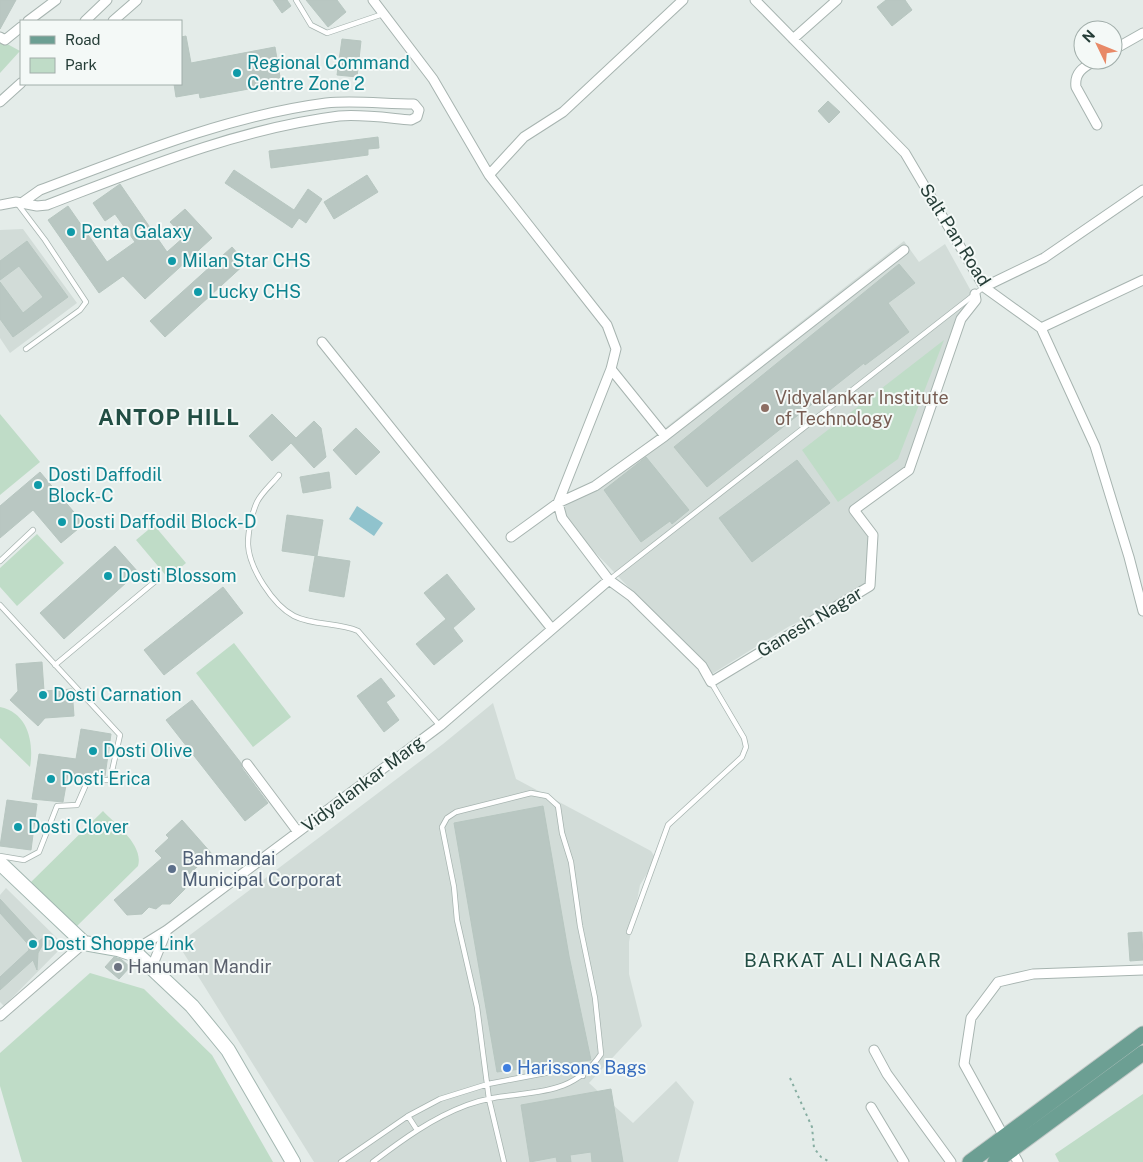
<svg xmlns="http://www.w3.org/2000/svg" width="1143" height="1162" font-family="'Public Sans',sans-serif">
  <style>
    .built { fill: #d2dcd8 }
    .green { fill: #bfdcc7 }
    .water { fill: #90c3cd }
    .building { fill: #b9c7c2; stroke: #b7c6c0 }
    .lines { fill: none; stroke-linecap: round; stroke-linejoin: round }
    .service-casing { stroke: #a7b4b0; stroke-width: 6 }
    .minor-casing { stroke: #a7b4b0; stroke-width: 11 }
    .secondary-casing { stroke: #a3b7b1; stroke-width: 16 }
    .primary-casing { stroke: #c2c9c7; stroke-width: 17 }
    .path { stroke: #87aea2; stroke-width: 2; stroke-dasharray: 2.5 4; stroke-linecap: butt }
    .service { stroke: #fff; stroke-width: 4.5 }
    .minor { stroke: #fff; stroke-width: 9 }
    .secondary { stroke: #fff; stroke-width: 14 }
    .primary { stroke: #6c9f93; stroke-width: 15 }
    .culture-dot { fill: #0f9aa8; stroke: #f4f9f7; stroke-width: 2 }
    .education-dot { fill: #8d6e63; stroke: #f4f9f7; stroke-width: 2 }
    .service-dot { fill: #5c6f8a; stroke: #f4f9f7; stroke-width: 2 }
    .worship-dot { fill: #6b7280; stroke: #f4f9f7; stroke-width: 2 }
    .shop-dot { fill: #3f7fe0; stroke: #f4f9f7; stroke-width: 2 }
    .labels { text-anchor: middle; stroke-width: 4; stroke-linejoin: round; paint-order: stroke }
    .culture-label { font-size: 18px; fill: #0d838f; stroke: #f4f9f7; text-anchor: start }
    .street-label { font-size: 18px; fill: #253d37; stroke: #f4f9f7 }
    .education-label { font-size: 18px; fill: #785e54; stroke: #f4f9f7; text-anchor: start }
    .service-label { font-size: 18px; fill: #4e5e75; stroke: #f4f9f7; text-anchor: start }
    .worship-label { font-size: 18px; fill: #5b616d; stroke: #f4f9f7; text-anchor: start }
    .shop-label { font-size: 18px; fill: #366cbe; stroke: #f4f9f7; text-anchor: start }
    .neighbourhood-label { font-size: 19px; letter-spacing: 1px; fill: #224e44; stroke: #f4f9f7 }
    .district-label { font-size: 22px; font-weight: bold; letter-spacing: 1px; fill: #224e44; stroke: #f4f9f7 }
  </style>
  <rect width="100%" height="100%" fill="#e4ece9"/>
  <path class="built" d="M23 229 77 303 10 353 0 338V230Z
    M904 241 919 262 945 244 976 300 961 319 909 470 854 510 873 535 870 586 788 627 712 674 562 518 559 511Z
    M493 703 516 779 651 851 656 859 640 885 629 942V974L642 1026 589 1083 633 1123 676 1081 694 1102 678 1162H314L178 944 443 744Z
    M6 888 64 945 4 1006 0 1002V895Z"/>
  <path class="green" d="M0 40 20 51 0 73Z
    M944 340 898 459 838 502 802 450Z
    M0 414 40 462 0 495Z
    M154 525 186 563 168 578 136 540Z
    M37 534 64 563 17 606 0 587V568Z
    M234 643 291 717 253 747 196 673Z
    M0 707C29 713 34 744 30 767L0 738Z
    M103 811C116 825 144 845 138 866L77 926 30 883Z
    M90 973 144 989 212 1055 273 1162H22L0 1086V1053Z
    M1143 1094V1162H1059L1055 1154Z"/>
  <path class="water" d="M357 506 383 523 374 536 349 519Z"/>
  <path class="building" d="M0 0H16L0 29Z
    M273 0H287L291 6 282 13Z
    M306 0H337L346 12 328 27Z
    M886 0H905L912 10 892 26 877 7Z
    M186 36 191 63 275 47 281 83 200 98 199 93 176 97 174 84H181V37Z
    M342 39 361 41 357 77 337 75Z
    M828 101 840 112 829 123 818 111Z
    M378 137 379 148 368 149V155L271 168 269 151Z
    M234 170 294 210 308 189 322 199 306 223 299 218 292 228 225 183Z
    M367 175 378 192 334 219 324 202Z
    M120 184 167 252 184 237 170 222 185 209 212 238 145 299 123 276 99 293 48 220 68 206 107 262 135 242 115 214 105 221 93 203Z
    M27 241 68 297 13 337 0 319V282L23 313 43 297 19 266 0 280V261Z
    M232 247 246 263 165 337 150 321Z
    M899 264 915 283 888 303 909 332 865 365 864 363 707 487 674 447Z
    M272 414 296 438 314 421 321 428 326 457 314 468 291 443 272 461 249 436Z
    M356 428 380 452 356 475 333 450Z
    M646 457 689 510 672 524 670 521 641 542 604 490Z
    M797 460 830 503 752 562 719 518Z
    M40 472 84 524 61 543 33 510 0 538V506Z
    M329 472 331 488 303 493 300 477Z
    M287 515 323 520 317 556 282 551Z
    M115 546 138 572 64 639 40 613Z
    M315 556 350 561 344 597 309 591Z
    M447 574 475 609 453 628 463 641 434 665 416 644 446 619 424 593Z
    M223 587 243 613 164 675 144 650Z
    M42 662 44 691 72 689 74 716 45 718 38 726 10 700 18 691 16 664Z
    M381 678 395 696 386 702 399 720 384 732 357 696Z
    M192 700 241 763 242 768 268 803 245 821 166 720Z
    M81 729 111 734 105 776 68 774 63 802 32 799 39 754 76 759Z
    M7 800 37 804 31 850 0 846Z
    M543 806 569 956 591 1060 497 1072 454 823Z
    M182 820 212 854 182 880 185 889 170 904H162L156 909 149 907 142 914 127 915 114 900 162 858 155 851 169 838 166 835Z
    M0 899 36 938 37 943 45 936 47 937 38 953 37 970 33 960 0 990V977L29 950 27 943 0 913Z
    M1142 932 1143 960 1130 961 1128 933Z
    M114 957 121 959 130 967 119 979 105 967Z
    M611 1089 623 1162H592L591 1152 570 1155 571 1162H557L556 1157 530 1162 521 1105Z"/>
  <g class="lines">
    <g class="service-casing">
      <path id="service" d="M296 0 311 25 327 33 383 14
        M17 203 45 240 86 302 80 310 26 349
        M279 475C272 484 262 492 257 502 252 513 248 531 248 544 249 568 273 605 294 616 314 626 338 622 358 631L440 726
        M0 561 33 530
        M609 580 984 287
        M0 605 120 735 110 780H88L77 805 57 806 39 852 24 860 0 856
        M55 665 158 579
        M629 932 668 825 742 757 746 747 744 738 711 682
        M408 1116 417 1130
        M341 1162 408 1116 440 1099 488 1084 566 1069 583 1076
        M373 1162C402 1140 432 1118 467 1105 518 1086 567 1105 601 1054L595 998 580 926 571 862 562 833 558 806 547 796 531 793 456 812 447 818 442 827 454 887 457 920 477 1007 489 1099 504 1162"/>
    </g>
    <g class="minor-casing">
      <path id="minor" d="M373 0 433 79 489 175 607 325 616 349 611 369 558 503 562 518 609 580 631 596 702 666 711 682 870 586 873 535 854 510 909 470 961 319 976 300 975 294
        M755 0 905 153 984 287 1041 328 1095 446 1129 557 1143 611
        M28 21 56 0
        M85 21 107 0
        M113 21 137 0
        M0 37 5 40 21 27
        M793 39 837 0
        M1113 50 1143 33
        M1096 60C1084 67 1074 72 1076 87L1097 125
        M0 102 21 83
        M489 175 524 137 563 112 683 0
        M0 205 16 202 37 206 47 205C141 169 237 129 339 116 362 114 388 118 411 120L417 117 419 110 414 104C385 104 354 100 326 103 227 116 133 155 40 190L23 202
        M984 287 1044 258 1143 190
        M1041 328 1143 280
        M322 342 552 629
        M611 369 665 436
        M511 537 558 503 595 486 665 436 904 250
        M247 764 298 832
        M130 953 167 930 440 726 609 580
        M151 969 167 930
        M0 1016 84 943
        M874 1050 887 1074 951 1162
        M871 1107 904 1162
        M1018 1162 964 1064 971 1018 998 982 1033 974 1143 970"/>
    </g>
    <g class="secondary-casing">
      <path id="secondary" d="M0 863 84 943 118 949 139 956 192 1006 228 1050 293 1162"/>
    </g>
    <g class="primary-casing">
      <path id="primary" d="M970 1162 1143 1034
        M995 1162 1143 1053"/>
    </g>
    <path class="path" d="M790 1078 812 1127 814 1148 821 1157 830 1162"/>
    <use href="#service" class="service"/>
    <use href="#minor" class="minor"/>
    <use href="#secondary" class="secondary"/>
    <use href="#primary" class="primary"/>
  </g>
  <g class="culture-dot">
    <circle cx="237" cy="73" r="5"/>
    <circle cx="71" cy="232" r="5"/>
    <circle cx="172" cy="261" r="5"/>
    <circle cx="198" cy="292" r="5"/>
    <circle cx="38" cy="485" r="5"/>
    <circle cx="62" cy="522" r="5"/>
    <circle cx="108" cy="576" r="5"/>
    <circle cx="43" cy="695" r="5"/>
    <circle cx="93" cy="751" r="5"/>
    <circle cx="51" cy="779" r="5"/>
    <circle cx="18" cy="827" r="5"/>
    <circle cx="33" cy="944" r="5"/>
  </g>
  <circle class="education-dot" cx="765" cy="408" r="5"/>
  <circle class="service-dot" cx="172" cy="869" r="5"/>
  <circle class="worship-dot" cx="118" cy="967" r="5"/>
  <circle class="shop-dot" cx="507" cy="1068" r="5"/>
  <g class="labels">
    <g class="culture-label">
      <text x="247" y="69">Regional Command<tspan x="247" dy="21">Centre Zone 2</tspan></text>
      <text x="81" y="238">Penta Galaxy</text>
      <text x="182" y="267">Milan Star CHS</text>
      <text x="208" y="298">Lucky CHS</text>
      <text x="48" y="481">Dosti Daffodil<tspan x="48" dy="21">Block-C</tspan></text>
      <text x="72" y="528">Dosti Daffodil Block-D</text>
      <text x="118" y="582">Dosti Blossom</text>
      <text x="53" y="701">Dosti Carnation</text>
      <text x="103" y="757">Dosti Olive</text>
      <text x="61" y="785">Dosti Erica</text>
      <text x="28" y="833">Dosti Clover</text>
      <text x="43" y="950">Dosti Shoppe Link</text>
    </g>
    <g class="street-label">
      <text transform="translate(955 235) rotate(58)" y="6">Salt Pan Road</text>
      <text transform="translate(810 622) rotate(-31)" y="6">Ganesh Nagar</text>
      <text transform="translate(363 784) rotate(-37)" y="6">Vidyalankar Marg</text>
    </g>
    <g class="education-label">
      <text x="775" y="404">Vidyalankar Institute<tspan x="775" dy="21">of Technology</tspan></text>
    </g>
    <g class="service-label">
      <text x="182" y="865">Bahmandai<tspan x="182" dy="21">Municipal Corporat</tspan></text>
    </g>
    <g class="worship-label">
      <text x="128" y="973">Hanuman Mandir</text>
    </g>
    <g class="shop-label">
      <text x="517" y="1074">Harissons Bags</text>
    </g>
    <g class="neighbourhood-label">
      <text x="843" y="967">BARKAT ALI NAGAR</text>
    </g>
    <g class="district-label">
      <text x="169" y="425">ANTOP HILL</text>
    </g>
  </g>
  <rect x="20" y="20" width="162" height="65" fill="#f4f9f7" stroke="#a1aeaa"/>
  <rect x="30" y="36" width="25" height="8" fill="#6c9f93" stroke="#a1aeaa"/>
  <text x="65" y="45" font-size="15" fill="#253d37">Road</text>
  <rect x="30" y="58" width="25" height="15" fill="#bfdcc7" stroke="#a1aeaa"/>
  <text x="65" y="70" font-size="15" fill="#253d37">Park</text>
  <g transform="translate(1098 45) rotate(313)"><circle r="24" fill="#f4f9f7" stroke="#a1aeaa"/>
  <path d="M0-4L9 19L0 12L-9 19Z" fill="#e88967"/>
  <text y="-8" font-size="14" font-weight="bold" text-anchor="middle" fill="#253d37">N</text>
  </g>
</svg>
